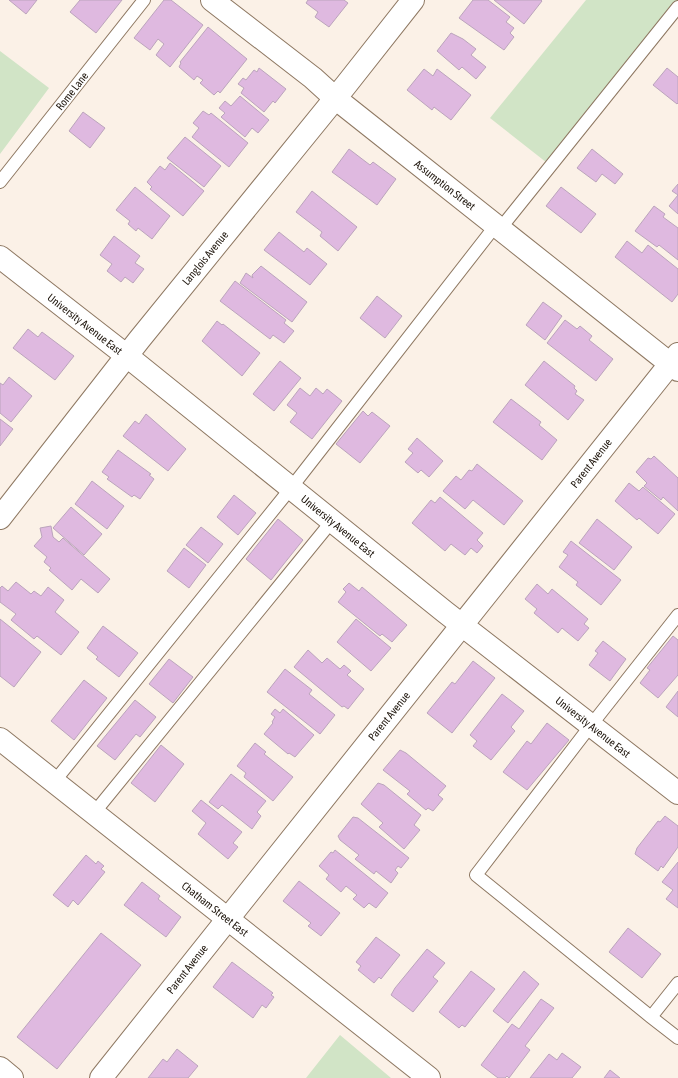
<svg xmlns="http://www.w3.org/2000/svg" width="678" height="1078" font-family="'Asap Condensed',sans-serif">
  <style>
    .green { fill: #d1e4c6 }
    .building { fill: #dfb9e0; stroke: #bba4bc }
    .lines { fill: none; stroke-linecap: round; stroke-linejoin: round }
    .lane-casing { stroke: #8e7862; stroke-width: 14 }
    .street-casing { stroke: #8e7862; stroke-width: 24 }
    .secondary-casing { stroke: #8e7862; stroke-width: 24 }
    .lane { stroke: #fff; stroke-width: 12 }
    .street { stroke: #fff; stroke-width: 22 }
    .secondary { stroke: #fff; stroke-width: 22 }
    .labels { text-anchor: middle; stroke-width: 3.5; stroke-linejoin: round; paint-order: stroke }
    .street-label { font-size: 11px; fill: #1f160d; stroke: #fff }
  </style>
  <rect width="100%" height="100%" fill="#fbf1e7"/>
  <path class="green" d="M586 0H677L678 7 551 166 490 118Z
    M0 51 49 88 0 154Z
    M340 1035 391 1078H306Z"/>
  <path class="building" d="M9 0H37L26 14Z
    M80 0H122L96 33 70 12Z
    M164 0H171L203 25 170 67 156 55 164 44 158 39 150 50 134 38Z
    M308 0H344L348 3 329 27 315 17 318 12 306 3Z
    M473 0H488L510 17 506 22 514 28 510 33 514 37 504 50 459 18Z
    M494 0H541L542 1 524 24Z
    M208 27 247 59 220 93 218 91 214 95 200 83 203 80 197 76 194 80 179 67 181 63 180 62Z
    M451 33 463 39 476 49 471 55 486 67 476 79 462 67 459 70 437 51Z
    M259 68 286 89 275 103 273 101 264 112 241 93 244 88 238 84 243 78 246 80 254 70 257 72Z
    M667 68 678 77V103L677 104 653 85Z
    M424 69 433 76 437 69 471 95 451 120 434 107 432 110 407 90Z
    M240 96 269 120 258 133 252 128 245 137 221 117 225 113 219 108 225 101 231 106Z
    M203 111 209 115 211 113 248 143 229 167 192 137 199 128 193 123Z
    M83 112 105 128 90 148 69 131Z
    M185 137 221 166 204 187 167 158Z
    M349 149 370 165 373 162 396 179 377 205 332 172Z
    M592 149 623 174 615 184 602 174 596 182 577 168Z
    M170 163 204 191 183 216 150 189 152 187 147 182 160 166 165 170Z
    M678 184V214L669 206 678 195 672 191Z
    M135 187 170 216 152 239 138 228 136 231 128 224 130 221 116 210Z
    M561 187 596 214 581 233 546 206Z
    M312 191 357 227 338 251 320 236 322 232 296 212Z
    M654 206 665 214 663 217 678 228V260L659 245 657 247 635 231Z
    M279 232 304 252 307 248 327 264 310 285 264 250Z
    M114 236 140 256 135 263 144 269 133 283 125 277 121 282 107 271 112 264 100 255Z
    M627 241 642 253 648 245 678 269V294L672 302 615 257Z
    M261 266 307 302 292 322 240 283 246 273 253 278 252 275Z
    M235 281 286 320 284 323 294 331 284 343 273 335 270 339 220 301Z
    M377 296 402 316 385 338 360 318Z
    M543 302 562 316 545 340 526 325Z
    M565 320 577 329 580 326 592 336 589 340 613 359 596 381 547 343Z
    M217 321 222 325 223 324 260 353 242 376 202 341Z
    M28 329 38 337 42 332 74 356 55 380 13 348Z
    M280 361 301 378 274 411 253 394Z
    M544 361 575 386 574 388 577 391 575 394 584 400 568 420 525 385Z
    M9 377 32 396 11 422 0 413V383L3 385Z
    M300 388 310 396 316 388 323 394 327 389 342 401 312 439 290 422 297 413 287 405Z
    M511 399 541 422 539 425 557 440 542 460 493 422Z
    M363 411 368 416 372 412 390 426 360 463 336 444Z
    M146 414 186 449 168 471 123 436 135 421 139 424Z
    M0 419 13 429 0 446Z
    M417 438 443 461 429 477 421 470 418 473 405 462 413 453 408 449Z
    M118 450 151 474 149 475 154 479 140 499 134 495 132 497 107 479 109 477 102 472Z
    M654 456 678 478V511L663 497 661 500 644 486 647 483 636 472 648 458 651 459Z
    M477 464 523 501 504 525 473 500 465 509 443 491 456 476 461 480 469 470 472 471Z
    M92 481 124 506 107 529 75 504Z
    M629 483 639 491 643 487 675 514 658 534 639 518 637 520 615 501Z
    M234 495 256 513 238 535 217 517Z
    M440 497 483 533 477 540 483 546 477 553 471 548 465 555 451 544 445 551 412 523 431 500 435 503Z
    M71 507 102 534 84 555 53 528Z
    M278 519 303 540 271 580 246 559Z
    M597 519 632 547 614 570 579 543Z
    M51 526 53 537 59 542 63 538 110 579 98 593 81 579 72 590 49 570 51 568 44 562 47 557 34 546 42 537 40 528Z
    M201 527 223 544 208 563 186 545Z
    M571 541 621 580 601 605 576 585 578 582 559 567 568 555 563 552Z
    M184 548 206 565 189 588 167 571Z
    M16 582 31 594 34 591 41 596 48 587 64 600 55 612 79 632 61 655 37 636 34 639 11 620 16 614 0 602V588L2 586 8 591Z
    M349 583 359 591 362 587 407 625 392 642 382 634 380 636 338 602 346 592 343 589Z
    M537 584 548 594 552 589 588 619 584 624 589 628 578 641 562 628 558 633 534 613 537 609 525 599Z
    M0 619 41 652 14 687 0 676Z
    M356 619 391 648 371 671 337 642Z
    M103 626 138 653 119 677 96 659 98 657 87 648Z
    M673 636 678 640V675L658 698 640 683 650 670 647 668Z
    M603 641 626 659 610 681 589 665 598 653 595 651Z
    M308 650 322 663 327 658 340 669 344 665 351 671 347 675 364 689 348 709 344 706 342 707 294 667Z
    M169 659 193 677 173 703 149 684Z
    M473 661 495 678 452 733 427 713 452 682 455 684Z
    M285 669 312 690 309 694 335 715 320 734 267 692Z
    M84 680 107 698 74 740 51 721Z
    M678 691V717L666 707Z
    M502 694 524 711 511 727 515 731 491 760 473 746 477 741 470 735Z
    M135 700 156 717 140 737 136 734 115 760 97 746Z
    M275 709 280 713 283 709 314 735 295 757 289 753 288 754 264 734 273 723 272 722 275 717 271 714Z
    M547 723 569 740 527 790 503 772 527 741 531 744Z
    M255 743 266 752 264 754 293 777 273 801 244 777 246 773 237 766Z
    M161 745 184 764 155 802 131 783Z
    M400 750 406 753 446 786 438 795 443 799 433 811 428 808 426 810 407 794 410 791 383 770Z
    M231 774 266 801 257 812 261 816 252 829 222 805 218 809 209 802Z
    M378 783 384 785 421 815 414 825 420 830 404 849 379 827 383 823 361 804Z
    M201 800 242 832 233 843 238 847 228 859 198 834 206 823 192 811Z
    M665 816 678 826V847L663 868 661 866 658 871 635 854 637 848 658 821 660 822Z
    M353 817 358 818 409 858 401 868 398 866 395 870 398 873 391 883 376 871 374 874 355 859 359 855 340 840 338 836Z
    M335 850 388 893 376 908 369 903 364 908 353 899 357 895 346 886 341 892 326 879 329 875 319 866 331 852 333 853Z
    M86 855 96 864 98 861 104 866 101 869 105 872 78 905 73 900 68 907 53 895Z
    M678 862V908L666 899 673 890 662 882Z
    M299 881 340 913 321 936 308 926 311 923 283 901Z
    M142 882 160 896 158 899 181 917 166 937 124 905Z
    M628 928 661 954 642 978 609 952Z
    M101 933 141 965 57 1069 17 1037Z
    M376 937 400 955 381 979 379 977 374 983 358 970 361 966 356 962Z
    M427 949 445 963 433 977 438 981 413 1012 391 995 395 988Z
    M232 962 273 993 271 995 274 997 266 1008 262 1005 253 1018 213 987Z
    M471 971 495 989 465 1027 462 1025 459 1028 439 1012Z
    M524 971 539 984 508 1023 493 1011Z
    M541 999 554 1008 525 1046 530 1050 509 1078 507 1076 505 1078H498L481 1065 512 1024 519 1029Z
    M177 1049 198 1066 188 1078H148L163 1059 167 1062Z
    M562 1053 581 1067 572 1078H530L549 1054 557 1060Z
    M610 1070 620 1078H604Z"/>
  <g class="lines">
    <g class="lane-casing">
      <path id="lane" d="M0 182 144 0
        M500 229 678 7
        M678 615 588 729 476 875 651 1017 678 1038
        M54 782 291 488 496 225
        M94 813 332 521
        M651 1017 678 983"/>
    </g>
    <g class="street-casing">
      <path id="street" d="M212 0 313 78 335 98 678 370
        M0 257 127 356 445 612 678 793
        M0 518 139 340 346 85 413 0
        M0 739 429 1078
        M101 1078 678 354"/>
    </g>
    <g class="secondary-casing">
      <path id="secondary" d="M0 1068 12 1078"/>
    </g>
    <use href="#lane" class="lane"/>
    <use href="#street" class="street"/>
    <use href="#secondary" class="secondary"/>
  </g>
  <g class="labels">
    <g class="street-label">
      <text transform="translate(72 91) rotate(-52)" y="4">Rome Lane</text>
      <text transform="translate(445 185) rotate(38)" y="4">Assumption Street</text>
      <text transform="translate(205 258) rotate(-51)" y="4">Langlois Avenue</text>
      <text transform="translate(85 324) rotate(38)" y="4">University Avenue East</text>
      <text transform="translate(591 463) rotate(-52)" y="4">Parent Avenue</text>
      <text transform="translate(338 526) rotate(39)" y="4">University Avenue East</text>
      <text transform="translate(389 716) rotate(-51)" y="4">Parent Avenue</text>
      <text transform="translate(593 727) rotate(38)" y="4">University Avenue East</text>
      <text transform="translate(215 909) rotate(38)" y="4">Chatham Street East</text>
      <text transform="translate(187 969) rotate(-52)" y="4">Parent Avenue</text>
    </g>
  </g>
</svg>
